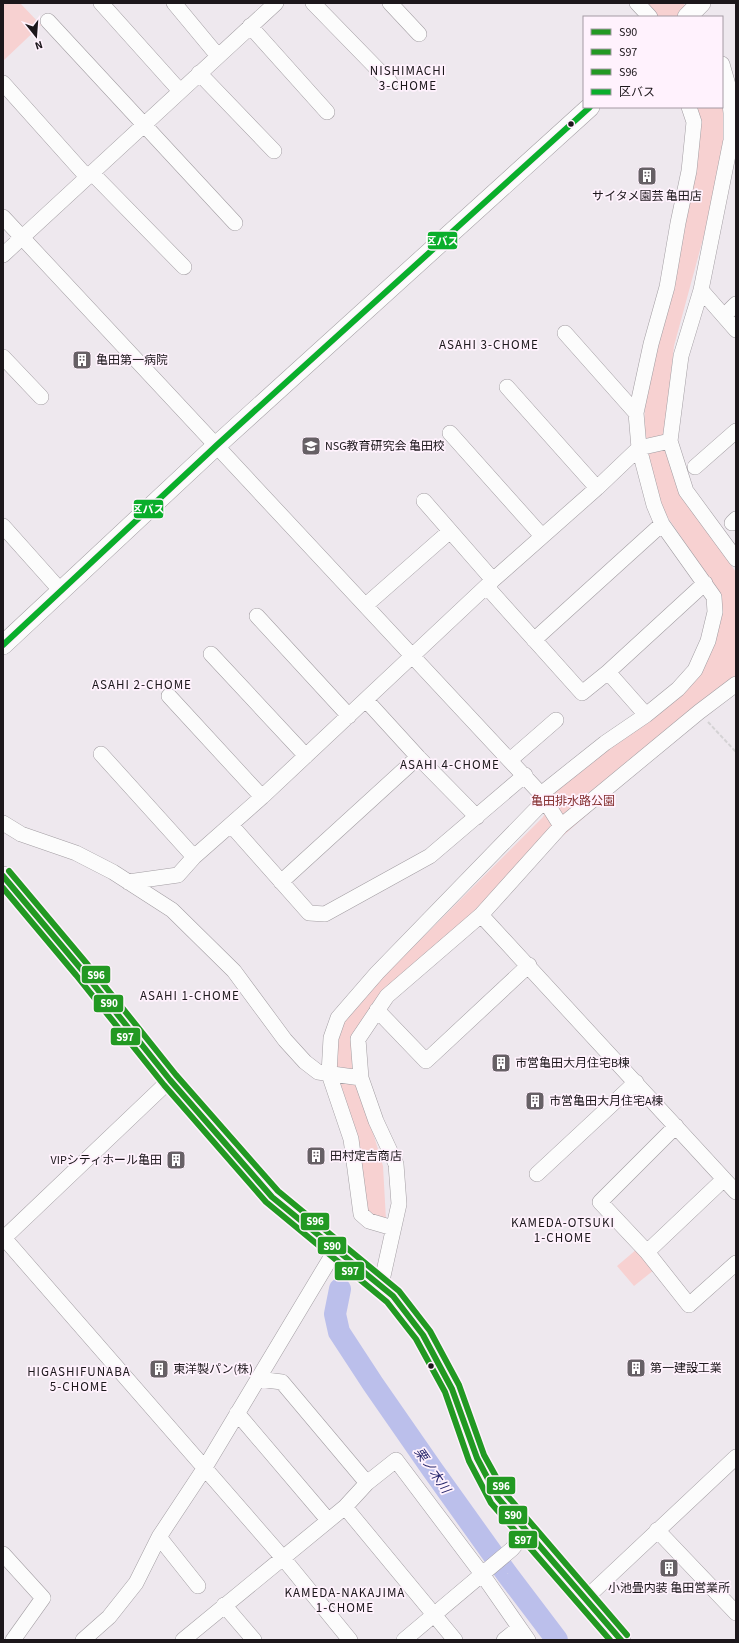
<svg xmlns="http://www.w3.org/2000/svg" width="739" height="1643" font-family="'Source Sans 3','Noto Sans JP',sans-serif">
  <style>
    .green { fill: #f7d1d1 }
    .lines { fill: none; stroke-linecap: round; stroke-linejoin: round }
    .river { stroke: #bbbfeb; stroke-width: 22 }
    .minor-casing { stroke: #a29da2; stroke-width: 16 }
    .major-casing { stroke: #a29da2; stroke-width: 20 }
    .path { stroke: #d4d2d4; stroke-width: 2; stroke-dasharray: 4 2; stroke-linecap: butt }
    .minor { stroke: #fcfcfc; stroke-width: 15 }
    .major { stroke: #fcfcfc; stroke-width: 19 }
    .bus-1-casing { stroke: #fff2fd; stroke-width: 9 }
    .bus-2-casing { stroke: #fff2fd; stroke-width: 9 }
    .bus-3-casing { stroke: #fff2fd; stroke-width: 9 }
    .bus-4-casing { stroke: #fff2fd; stroke-width: 9 }
    .bus-1 { stroke: #292; stroke-width: 6 }
    .bus-2 { stroke: #292; stroke-width: 6 }
    .bus-3 { stroke: #292; stroke-width: 6 }
    .bus-4 { stroke: #0aae2b; stroke-width: 6 }
    .bus-dot { fill: #1c171b; stroke: #fff2fd; stroke-width: 1.5 }
    .labels { text-anchor: middle; stroke-width: 3.5; stroke-linejoin: round; paint-order: stroke }
    .poi-label { font-size: 12px; fill: #1c171b; stroke: #fff2fd; text-anchor: start }
    .park-label { font-size: 12px; fill: #842f2f; stroke: #fff2fd }
    .neighbourhood-label { font-size: 13px; letter-spacing: 1px; fill: #1c171b; stroke: #fff2fd }
    .water-label { font-size: 13px; font-style: italic; fill: #27266b; stroke: #fff2fd }
    .line-badge { stroke: #fff2fd; stroke-width: 1.5 }
    .badge-label { font-size: 11px; text-anchor: middle; font-weight: bold; fill: #fff }
  </style>
  <rect width="100%" height="100%" fill="#eee8ee"/>
  <path class="green" d="M3 3H20L41 25 3 61Z
    M646 3H683L695 17H657Z
    M722 100 725 118 720 176 674 346 665 429 686 502 736 572V691L682 731 388 990 354 1038 359 1086 383 1166 386 1220 373 1218 364 1208 334 1066 341 1019 543 817 557 789 704 665 721 621 717 590 660 506 644 439 645 398 694 107H722Z
    M637 1249 654 1270 634 1286 617 1266Z"/>
  <g class="lines">
    <path class="river" d="M340 1289 335 1314 339 1332 373 1384 432 1469 507 1574 557 1640"/>
    <g class="minor-casing">
      <path id="minor" d="M101 3 180 91
        M174 3 218 56
        M313 3 390 82
        M390 3 419 34
        M637 3 650 17
        M48 21 235 223
        M250 26 327 112
        M722 64 728 85 731 113V140L701 290 681 356 670 441 686 491 736 559
        M199 73 274 151
        M3 83 87 177
        M92 173 184 267
        M3 217 541 794 561 826
        M3 255 276 3
        M701 290 736 330
        M724 316 736 304
        M565 333 636 413
        M3 357 41 397
        M507 387 597 488
        M450 433 542 536
        M695 467 736 431
        M424 501 493 580
        M732 523 736 519
        M3 526 61 591
        M487 587 582 693 608 672 705 583
        M366 605 449 532
        M257 616 349 716
        M534 640 662 524
        M211 654 306 756
        M608 672 646 715
        M169 696 262 797
        M366 700 418 757 477 817
        M101 754 194 857
        M510 760 556 720
        M541 794 605 743 646 715 678 689 695 670 708 641 715 612 714 597 662 524 654 505 639 448 636 413 651 344 667 287 678 223 689 171 694 122 689 107
        M3 823 21 834 76 853 113 872 172 910 234 971 285 1040 305 1062 318 1072 361 1078
        M231 825 309 913 325 914 430 856 525 775
        M128 882 178 875 194 857 262 797 493 580 597 488 639 448 670 441
        M281 882 418 757
        M481 915 736 1192
        M377 1010 426 1061 529 965
        M676 1126 600 1202 647 1252 689 1305 736 1263
        M537 1174 636 1082
        M393 1228 369 1221 361 1214 351 1139 329 1074 331 1038 338 1018 377 973 546 799
        M4 1238 283 1558 350 1640
        M3 1239 170 1080
        M647 1252 724 1179
        M381 1285 399 1204 396 1164 376 1121 361 1078 358 1039 387 996 481 915 561 826 699 712 736 684
        M258 1379 282 1382 367 1483
        M237 1413 328 1520
        M345 1507 455 1640
        M657 1530 736 1613
        M159 1537 198 1586
        M3 1554 43 1598 13 1640
        M586 1598 736 1457
        M224 1605 254 1640
        M83 1640 109 1617 136 1583 159 1537 204 1469 336 1249
        M183 1640 345 1507 367 1483 396 1460 482 1574 528 1640
        M404 1640 512 1549 526 1532
        M504 1640 519 1628"/>
    </g>
    <g class="major-casing">
      <path id="major" d="M687 17 701 3
        M3 645 217 445 590 107
        M3 876 82 970 170 1080 272 1197 393 1296 423 1335 452 1389 477 1458 498 1498 621 1640"/>
    </g>
    <path class="path" d="M708 722 736 752"/>
    <use href="#minor" class="minor"/>
    <use href="#major" class="major"/>
    <g class="bus-1-casing">
      <path id="bus-1" d="M3 876 82 970 170 1080 272 1197 393 1296 423 1335 452 1389 477 1458 498 1498 621 1640"/>
    </g>
    <g class="bus-2-casing">
      <path id="bus-2" d="M3 888 76 975 164 1085 266 1202 387 1302 416 1339 445 1392 469 1461 491 1503 610 1640"/>
    </g>
    <g class="bus-3-casing">
      <path id="bus-3" d="M9 871 88 965 176 1075 278 1191 399 1291 430 1331 459 1385 484 1455 505 1493 627 1635"/>
    </g>
    <g class="bus-4-casing">
      <path id="bus-4" d="M3 645 217 445 590 107"/>
    </g>
    <use href="#bus-1" class="bus-1"/>
    <use href="#bus-2" class="bus-2"/>
    <use href="#bus-3" class="bus-3"/>
    <use href="#bus-4" class="bus-4"/>
  </g>
  <defs>
    <g id="building-square" transform="scale(1)"><rect x="-9" y="-9" width="18" height="18" rx="4" fill="#666065" stroke="#fff2fd"/><path d="M-4-6H4V6H1V3H-1V6H-4ZM-2.5-4.3h1.7v1.8h-1.7ZM.8-4.3h1.7v1.8H.8ZM-2.5-1h1.7V.8h-1.7ZM.8-1h1.7V.8H.8Z" fill="#fff"/></g>
    <g id="school-square" transform="scale(1)"><rect x="-9" y="-9" width="18" height="18" rx="4" fill="#666065" stroke="#fff2fd"/><path d="M0-5L7-2L0 1L-7-2ZM-4 1L0 2.5L4 1V4Q0 6-4 4Z" fill="#fff"/></g>
  </defs>
  <g fill-rule="evenodd">
    <use href="#building-square" x="647" y="176"/>
    <use href="#building-square" x="82" y="360"/>
    <use href="#school-square" x="311" y="446"/>
    <use href="#building-square" x="501" y="1063"/>
    <use href="#building-square" x="535" y="1101"/>
    <use href="#building-square" x="316" y="1156"/>
    <use href="#building-square" x="176" y="1160"/>
    <use href="#building-square" x="636" y="1368"/>
    <use href="#building-square" x="159" y="1369"/>
    <use href="#building-square" x="669" y="1568"/>
  </g>
  <g class="bus-dot">
    <circle cx="571" cy="124" r="3.5"/>
    <circle cx="431" cy="1366" r="3.5"/>
  </g>
  <g class="labels">
    <g class="poi-label">
      <text x="647" y="200" text-anchor="middle">サイタメ園芸 亀田店</text>
      <text x="96" y="364">亀田第一病院</text>
      <text x="325" y="450">NSG教育研究会 亀田校</text>
      <text x="515" y="1067">市営亀田大月住宅B棟</text>
      <text x="549" y="1105">市営亀田大月住宅A棟</text>
      <text x="330" y="1160">田村定吉商店</text>
      <text x="162" y="1164" text-anchor="end">VIPシティホール亀田</text>
      <text x="650" y="1372">第一建設工業</text>
      <text x="173" y="1373">東洋製パン(株)</text>
      <text x="669" y="1592" text-anchor="middle">小池畳内装 亀田営業所</text>
    </g>
    <g class="park-label">
      <text x="573" y="805">亀田排水路公園</text>
    </g>
    <g class="neighbourhood-label">
      <text x="408" y="75">NISHIMACHI<tspan x="408" dy="15">3-CHOME</tspan></text>
      <text x="489" y="349">ASAHI 3-CHOME</text>
      <text x="142" y="689">ASAHI 2-CHOME</text>
      <text x="450" y="769">ASAHI 4-CHOME</text>
      <text x="190" y="1000">ASAHI 1-CHOME</text>
      <text x="563" y="1227">KAMEDA-OTSUKI<tspan x="563" dy="15">1-CHOME</tspan></text>
      <text x="79" y="1376">HIGASHIFUNABA<tspan x="79" dy="15">5-CHOME</tspan></text>
      <text x="345" y="1597">KAMEDA-NAKAJIMA<tspan x="345" dy="15">1-CHOME</tspan></text>
    </g>
    <g class="water-label">
      <text transform="translate(433 1470) rotate(55)" y="5">栗ノ木川</text>
    </g>
  </g>
  <g class="line-badge">
    <rect x="427" y="231" width="31" height="19" rx="4" fill="#0aae2b"/>
    <rect x="133" y="499" width="31" height="20" rx="4" fill="#0aae2b"/>
    <rect x="81" y="965" width="30" height="19" rx="4" fill="#292"/>
    <rect x="93" y="994" width="31" height="19" rx="4" fill="#292"/>
    <rect x="110" y="1027" width="31" height="19" rx="4" fill="#292"/>
    <rect x="300" y="1212" width="30" height="19" rx="4" fill="#292"/>
    <rect x="317" y="1236" width="30" height="19" rx="4" fill="#292"/>
    <rect x="334" y="1261" width="31" height="20" rx="4" fill="#292"/>
    <rect x="486" y="1476" width="30" height="19" rx="4" fill="#292"/>
    <rect x="498" y="1505" width="30" height="20" rx="4" fill="#292"/>
    <rect x="508" y="1530" width="30" height="19" rx="4" fill="#292"/>
  </g>
  <g class="badge-label">
    <text x="442" y="245">区バス</text>
    <text x="148" y="513">区バス</text>
    <text x="96" y="979">S96</text>
    <text x="109" y="1007">S90</text>
    <text x="125" y="1041">S97</text>
    <text x="315" y="1225">S96</text>
    <text x="332" y="1250">S90</text>
    <text x="350" y="1275">S97</text>
    <text x="501" y="1490">S96</text>
    <text x="513" y="1519">S90</text>
    <text x="523" y="1544">S97</text>
  </g>
  <rect width="739" height="1643" fill="none" stroke="#1c171b" stroke-width="8"/>
  <rect x="583" y="16" width="140" height="92" fill="#fff2fd" stroke="#a49aa3"/>
  <rect x="591" y="29" width="20" height="6" fill="#229922" stroke="#a49aa3"/>
  <text x="619" y="36" font-size="12" fill="#1c171b">S90</text>
  <rect x="591" y="49" width="20" height="6" fill="#229922" stroke="#a49aa3"/>
  <text x="619" y="56" font-size="12" fill="#1c171b">S97</text>
  <rect x="591" y="69" width="20" height="6" fill="#229922" stroke="#a49aa3"/>
  <text x="619" y="76" font-size="12" fill="#1c171b">S96</text>
  <rect x="591" y="89" width="20" height="6" fill="#0aae2b" stroke="#a49aa3"/>
  <text x="619" y="96" font-size="12" fill="#1c171b">区バス</text>
  <g transform="translate(36 36) rotate(163)" stroke="#fff2fd" stroke-width="3" paint-order="stroke">
  <path d="M0-3L7 15L0 10L-7 15Z" fill="#1c171b"/>
  <text y="-6" font-size="11" font-weight="bold" text-anchor="middle" fill="#1c171b">N</text>
  </g>
</svg>
